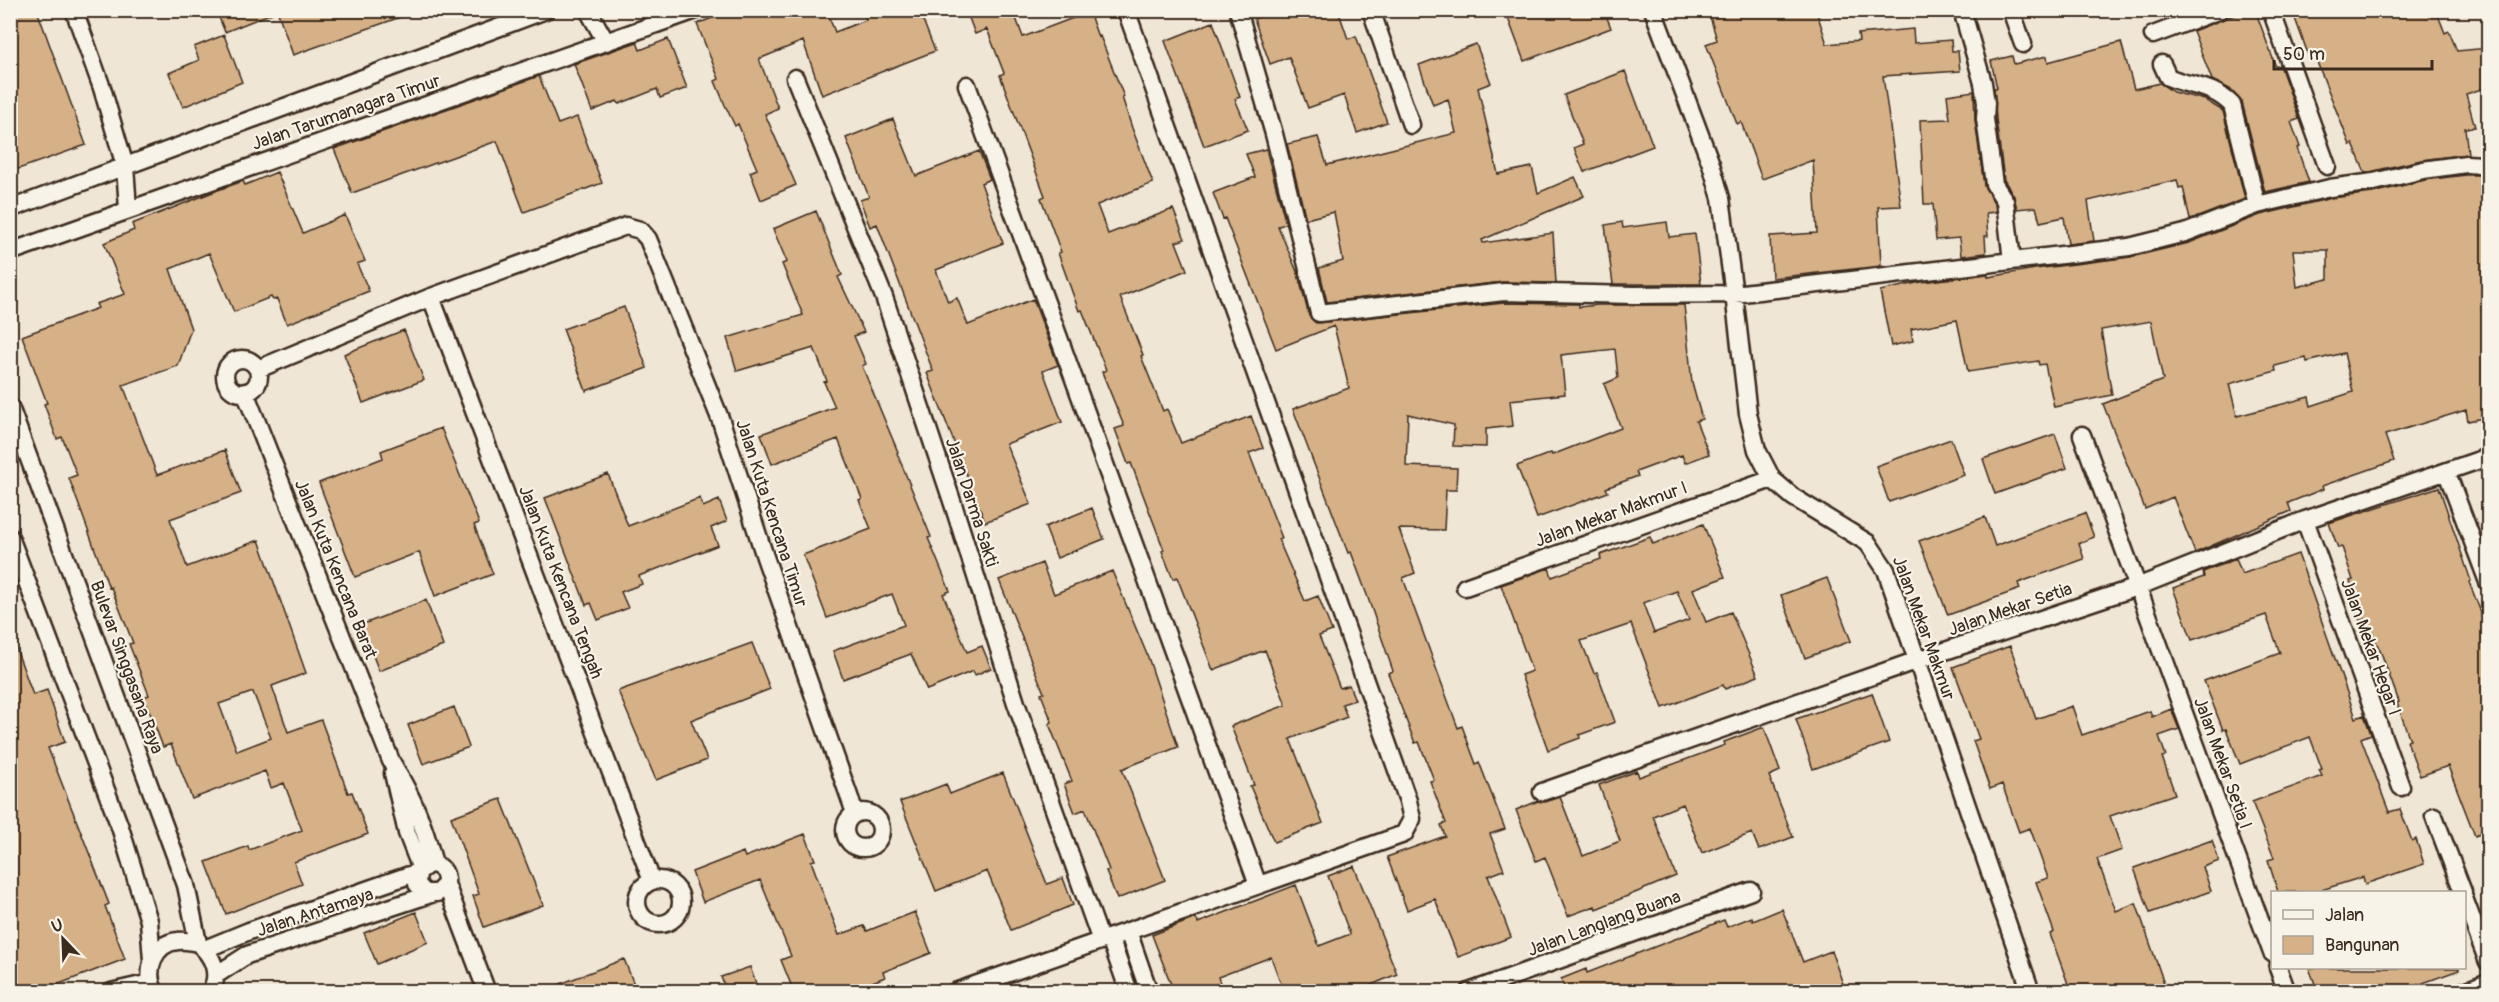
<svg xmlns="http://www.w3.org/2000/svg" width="2499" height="1002" font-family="Pangolin,sans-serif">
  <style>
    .building { fill: #d6b187; stroke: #3b2a1e; stroke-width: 1.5; fill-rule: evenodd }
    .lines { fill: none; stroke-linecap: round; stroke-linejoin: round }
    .minor-casing { stroke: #3b2a1e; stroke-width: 21 }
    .minor { stroke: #f7f3e8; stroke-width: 16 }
    .labels { text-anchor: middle; stroke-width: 4.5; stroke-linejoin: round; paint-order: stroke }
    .street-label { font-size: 18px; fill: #3b2a1e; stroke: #f7f3e8 }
  </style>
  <rect width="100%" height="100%" fill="#f0e6d5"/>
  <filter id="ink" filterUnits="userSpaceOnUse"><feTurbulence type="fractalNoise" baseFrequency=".0167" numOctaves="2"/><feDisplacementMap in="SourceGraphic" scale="12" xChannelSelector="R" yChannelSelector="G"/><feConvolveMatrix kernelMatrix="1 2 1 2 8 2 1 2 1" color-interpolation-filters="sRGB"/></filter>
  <g filter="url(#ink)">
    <path class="building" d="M10 10H37L86 145 10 172Z
      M216 10H277V11L225 32Z
      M277 10H411L412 13 293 55Z
      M732 10H826L835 32 866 20 863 10H919L935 51 822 95 803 41 759 59 778 108 765 114 796 185 761 200 750 172 757 169 738 124 735 126 725 105 715 81 719 79 697 24Z
      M966 10H1013L1023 37 1089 12 1098 37 1100 36 1124 97H1122L1132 128 1153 183 1097 205 1108 234 1173 209 1185 239 1176 242 1187 270 1120 297 1143 355 1141 356 1163 411 1167 409 1181 443 1251 416 1263 448 1249 453 1282 538 1278 539 1305 601 1318 596 1332 631 1319 636 1340 688 1349 685 1355 700 1342 704 1347 717 1290 739 1323 823 1274 842 1250 786 1254 785 1231 726 1286 705 1265 650 1213 670 1177 577 1173 579 1162 551 1164 550 1131 463 1128 464 1115 429 1124 426 1102 372 1106 370 1082 310 1079 311 1058 253 1061 252 1041 198 1045 196 1000 75 1004 73 987 29 975 34Z
      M1266 10H1338L1348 39 1356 36 1387 122 1357 133 1344 95 1308 108 1289 57 1270 64 1254 19 1267 14Z
      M1505 10H1604L1611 28 1524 61Z
      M1708 10H1816L1827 44 1859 41 1858 34 1913 29 1914 43 1951 40 1952 51H1958L1960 71 1883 76 1901 206 1878 207 1881 266 1772 278 1770 236 1817 233 1813 160 1762 179 1741 122 1737 124 1706 44 1717 40Z
      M2247 10H2255L2276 67 2280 65 2299 119 2291 122 2300 147 2297 148 2309 182 2265 192 2242 102 2230 89 2212 80 2193 31Z
      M2292 10H2436L2445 33 2449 31 2457 51 2488 48V87L2466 94 2475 127 2465 128 2468 154 2421 160 2365 173 2353 144 2350 145 2313 52 2308 54Z
      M1213 22 1240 97 1235 99 1248 130 1204 146 1165 41Z
      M224 35 242 82 183 107 169 73 199 60 194 47Z
      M668 39 687 88 660 98 657 89 619 104 617 101 592 111 574 64 637 42 640 50Z
      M2121 42 2134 89 2160 83 2173 92 2205 100 2223 111 2245 199 2190 220 2183 187 2179 188 2177 180 2088 201 2094 241 2068 244 2064 217 2040 222 2036 207 2017 209 2014 196 2004 180 1996 119 1994 88H1997L1991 61 2012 56 2014 64 2047 56 2048 62Z
      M1476 44 1491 83 1478 88 1498 174 1532 167 1538 193 1575 177 1584 196 1482 240 1483 243 1553 233 1556 283 1503 282 1327 302 1319 268 1343 261 1334 212 1306 219 1287 144 1318 137 1327 165 1456 133 1448 99 1433 105 1419 65Z
      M1625 71 1653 146 1584 172 1574 148 1583 144 1564 95Z
      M539 76 558 124 577 117 602 183 524 212 497 141 352 193 334 149Z
      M1974 91 1975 120 1984 185 1995 205 1996 212 1986 213 1988 236H1985L1986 253 1961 256 1959 238 1936 240 1933 204H1924L1920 120 1950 119 1947 95Z
      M893 119 916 176 979 151 990 179 981 183 1003 243 936 270 948 302 957 298 968 325 1033 299 1058 365 1043 371 1062 422 1006 444 1031 504 985 522 927 373 933 371 877 224 870 227 860 200 869 197 846 138Z
      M1266 149 1286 224 1278 226 1298 274 1309 316 1316 323 1504 303 1579 304V307L1598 305H1684L1692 383 1702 419 1696 421 1709 454 1685 463 1682 455 1636 472 1638 476 1606 488 1608 492 1537 518 1517 466 1551 453 1552 455 1621 428 1604 384 1618 378 1615 349 1561 355 1565 394 1510 400 1513 426 1486 429V447L1453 446 1454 425 1408 414 1406 466 1457 468 1456 490H1446L1444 530 1399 529 1415 573 1403 578 1458 728 1462 726 1476 764 1479 762 1505 829 1490 834 1504 870 1488 876 1511 937 1458 957 1435 899 1407 910 1387 857 1445 836 1441 825 1446 823 1430 781 1434 780 1419 742 1415 743 1388 673 1393 671 1367 595 1351 552 1348 553 1293 409 1349 388 1334 326 1276 349 1225 218 1223 219 1213 193 1255 177 1246 154Z
      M277 172 303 233 345 215 365 261 357 264 369 291 287 324 277 299 273 300 271 297 234 312 209 253 170 269 191 329 178 366 123 385 157 475 225 450 241 493 170 519 187 567 259 540 306 673 272 686 288 732 321 720 348 793 352 792 368 834 294 862 302 884 226 914 206 862 248 846 249 850 302 830 284 783 271 788 265 771 192 799 171 744 163 747 144 697 149 695 129 644 133 643 111 587 109 588 69 478 77 475 62 437 57 439 44 404 47 403 22 336 98 308 96 304 125 294 104 243 134 230 132 224 218 190 243 181 245 185ZM253 692 271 738 237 751 219 704Z
      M2466 175H2479L2487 179 2488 417 2468 421 2466 410 2385 435 2394 461 2322 486 2323 489 2288 503 2291 511 2195 553 2173 497 2145 509 2103 404 2163 380 2151 321 2101 330 2112 395 2054 407 2045 364 2039 365 2038 361 1968 372 1957 320 1911 329 1913 341 1891 346 1880 291 1921 282 1988 274V277L2035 269 2131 257 2189 243 2260 215 2332 198 2373 193 2425 180ZM2293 250H2328V279L2297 287ZM2344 353 2353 392 2311 406 2309 397 2237 416 2229 384 2276 371 2275 366 2306 358 2307 362Z
      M816 211 842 275 838 277 864 332 854 336 866 364 862 366 898 452 897 453 931 537 928 538 950 591 943 594 967 652 982 646 991 668 975 675 973 671 927 690 911 654 843 679 833 651 904 625 892 594 827 618 803 555 871 529 859 500 862 499 838 439 772 464 761 434 835 407 824 382 827 381 814 348 737 371 727 338 803 315 782 264 787 262 773 229Z
      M1622 222 1623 228 1667 222 1669 237 1695 234 1701 284H1613L1605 225Z
      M624 307 647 368 586 391 563 329Z
      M404 330 424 380 363 403 344 354Z
      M441 428 479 523 474 525 493 574 435 596 419 552 355 577 319 483 383 458 381 451Z
      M2055 434 2067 468 1995 494 1983 459Z
      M1951 439 1964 475 1889 502 1876 466Z
      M608 474 628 526 700 498 703 507 719 500 727 521 711 528 718 545 639 576 642 584 621 592 628 608 598 620 591 603 586 605 545 498Z
      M2439 487 2471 581 2469 582 2488 630V831L2475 836 2448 766 2420 776 2407 741 2410 740 2397 703 2399 702 2382 655 2366 619 2360 621 2354 603 2357 602 2350 581 2353 580 2342 547 2338 548 2329 523Z
      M1092 508 1104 539 1057 558 1045 527Z
      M2085 513 2094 537 2079 543 2084 559 2018 583 2020 589 1948 615 1919 541 1985 517 1995 546Z
      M1703 524 1725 577 1693 589 1706 622 1731 612 1758 676 1725 689 1723 685 1663 708 1631 624 1581 641 1594 673 1597 672 1615 722 1579 735 1580 738 1548 750 1521 675 1532 671 1501 585 1549 568 1552 577 1601 559 1600 555 1650 537 1653 544ZM1677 591 1689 620 1654 633 1643 603Z
      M2298 554 2356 718 2364 715 2371 734 2361 738 2389 812 2400 809 2412 841 2416 839 2424 864 2365 884 2363 877 2315 892H2278L2268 860 2274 858 2252 802 2322 776 2319 770 2322 769 2310 737 2240 764 2226 729 2223 730 2204 681 2280 653 2266 615 2192 640 2173 588 2204 577 2203 572 2236 559 2242 574Z
      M1042 563 1054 594 1112 571 1148 657 1178 747 1122 769 1165 880 1117 899 1106 871 1109 870 1085 809 1075 813 1064 784 1072 781 1049 724 1052 722 1041 694 1044 693 999 580Z
      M1827 578 1851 641 1805 658 1781 595Z
      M426 600 443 646 379 671 361 625Z
      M10 640H13L33 695 47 690 65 742 48 748 109 904 105 906 125 959 38 992H10Z
      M752 643 770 689 691 720 707 760 656 780 618 691Z
      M2010 646 2036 719 2072 706 2082 735 2150 711 2152 717 2171 709 2179 729 2159 736 2166 756 2162 757 2175 794 2110 816 2122 850 2097 859 2116 911 2136 903 2167 992H2071L2050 934 2054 932 2036 882 2048 878 2030 828 2019 832 2002 784 1990 789 1973 741 1979 739 1953 667Z
      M1872 693 1889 742 1813 769 1796 719Z
      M454 707 469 747 423 764 408 725Z
      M1764 727 1780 771 1769 776 1793 837 1759 850 1752 833 1702 853 1683 804 1653 816 1676 876 1596 909 1595 906 1568 916 1545 857 1536 861 1516 810 1538 801 1545 802 1560 797 1583 856 1620 841 1599 785 1637 771 1639 777 1725 745 1724 742Z
      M1003 773 1047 884 1063 878 1073 905 1011 930 987 871 936 891 900 802 946 784 950 794Z
      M501 799 543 905 484 927 473 896 479 894 451 817Z
      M805 834 815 860 811 861 839 935 864 926 867 931 915 912 931 953 883 972 885 977 847 992H794L781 960 791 956 760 880 703 902 692 872 743 852 745 857Z
      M2212 840 2219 861 2203 867 2211 891 2150 913 2134 868Z
      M1354 866 1397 974 1355 992H1284L1271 957 1218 977 1223 992H1174L1152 935 1196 918 1198 923 1296 885 1319 946 1350 934 1328 876Z
      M1782 909 1803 962 1831 951 1846 992H1566L1561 979 1586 969 1587 973 1724 920 1727 927 1752 917 1753 921Z
      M416 912 428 942 377 964 364 933Z
      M624 959 637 992H545V990Z
      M750 967 759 992H727L721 977Z
      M2309 968H2459V970L2398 992H2318Z"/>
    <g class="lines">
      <g class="minor-casing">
        <path id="minor" d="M74 10 102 88 125 166 128 209
          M588 10 606 42
          M1238 10 1274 134 1319 313 1504 292 1634 295 1734 294 2129 247 2185 233 2257 205 2330 188 2374 182 2423 170 2466 164 2484 165 2488 169
          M1371 10 1411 125
          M1653 10 1711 164 1721 198 1734 294 1748 414 1757 450 1772 479 1793 497 1868 543 1886 570 2031 992
          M1962 10 1983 83 1986 103 1985 119 1994 184 2005 201 2012 261
          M2011 10 2023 44
          M2271 10 2327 166
          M2153 35 2220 10
          M2162 64 2168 77C2193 88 2211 84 2232 105L2257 205
          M795 78 884 297 953 504 1016 703 1101 941
          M967 85 1258 885
          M10 209 546 10
          M10 252 696 10
          M431 297 652 881
          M225 376a17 17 0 1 1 34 0a17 17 0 1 1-34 0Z
          M258 369 431 297 626 226 640 230 648 239 721 421 765 557 855 813
          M245 392 391 761C413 798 423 822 434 864
          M10 407 186 885 198 943
          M2082 435 2272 953
          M2447 473 2488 582
          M2305 520 2401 787
          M10 537 120 827 149 921 152 960
          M1465 587 1772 479
          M393 773 407 833 421 869
          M1542 792 1915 661 2137 587 2305 520 2488 457
          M845 830a18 18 0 1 1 36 0a18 18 0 1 1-36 0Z
          M2434 816 2463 892
          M637 902a22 22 0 1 1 44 0a22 22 0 1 1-44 0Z
          M446 884 487 992
          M2464 898 2488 962
          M1128 931 1149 992
          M1110 938 1129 992
          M205 949 249 931 418 872 429 864C441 864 447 872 446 884L437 893H425L417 884 418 872
          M2278 968 2287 992
          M216 975 247 955 431 894
          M111 992 150 983
          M155 992C144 972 153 943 178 941 185 940 192 942 198 943 212 955 222 974 210 992
          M955 992 1404 834 1412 819 1408 801 1126 10
          M1469 992 1751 891
          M2462 992 2488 982"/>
      </g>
      <use href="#minor" class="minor"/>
    </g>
  </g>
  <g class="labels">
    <g class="street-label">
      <text transform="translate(346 112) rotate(-19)" y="6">Jalan Tarumanagara Timur</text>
      <text transform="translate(972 502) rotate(72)" y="6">Jalan Darma Sakti</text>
      <text transform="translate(772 513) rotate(72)" y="6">Jalan Kuta Kencana Timur</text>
      <text transform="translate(1611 514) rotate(-20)" y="6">Jalan Mekar Makmur I</text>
      <text transform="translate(336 569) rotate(68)" y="6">Jalan Kuta Kencana Barat</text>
      <text transform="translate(561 582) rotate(69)" y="6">Jalan Kuta Kencana Tengah</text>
      <text transform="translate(2010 609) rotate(-19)" y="6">Jalan Mekar Setia</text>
      <text transform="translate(1924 628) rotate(70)" y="6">Jalan Mekar Makmur</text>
      <text transform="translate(2371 647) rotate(70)" y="6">Jalan Mekar Hegar I</text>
      <text transform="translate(127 667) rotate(70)" y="6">Bulevar Singgasana Raya</text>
      <text transform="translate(2223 763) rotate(70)" y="6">Jalan Mekar Setia I</text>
      <text transform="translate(315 912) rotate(-18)" y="6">Jalan Antamaya</text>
      <text transform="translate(1604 923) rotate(-20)" y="6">Jalan Langlang Buana</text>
    </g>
  </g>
  <rect width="2499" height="1002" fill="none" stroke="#f7f3e8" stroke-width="36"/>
  <rect x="18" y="18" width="2463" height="966" fill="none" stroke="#3b2a1e" stroke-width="2" filter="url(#ink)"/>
  <rect x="2271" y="891" width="195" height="78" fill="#f7f3e8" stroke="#aca397" stroke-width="1.5"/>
  <rect x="2283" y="910" width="30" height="9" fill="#f7f3e8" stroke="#aca397" stroke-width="1.5"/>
  <text x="2325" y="921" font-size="18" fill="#3b2a1e">Jalan</text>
  <rect x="2283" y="936" width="30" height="18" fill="#d6b187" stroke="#aca397" stroke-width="1.5"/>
  <text x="2325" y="951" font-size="18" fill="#3b2a1e">Bangunan</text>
  <g transform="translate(63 939) rotate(337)" stroke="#f7f3e8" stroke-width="4.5" paint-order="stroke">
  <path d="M0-4.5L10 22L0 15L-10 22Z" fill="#3b2a1e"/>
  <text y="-9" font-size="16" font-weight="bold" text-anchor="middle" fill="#3b2a1e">U</text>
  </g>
  <path d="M2274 60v9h158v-9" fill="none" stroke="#3b2a1e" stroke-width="3"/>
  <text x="2283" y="60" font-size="18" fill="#3b2a1e" stroke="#f7f3e8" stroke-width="4.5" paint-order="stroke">50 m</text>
</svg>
